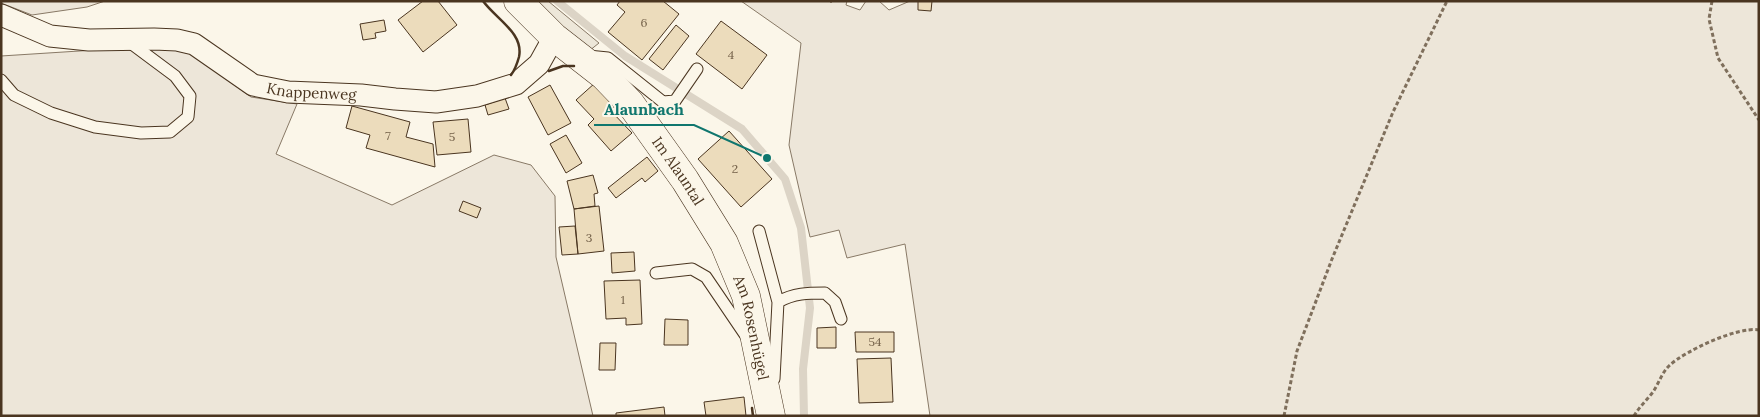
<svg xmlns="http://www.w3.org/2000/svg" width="1760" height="417" font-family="Lora,serif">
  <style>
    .green { fill: #ede6d9; stroke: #887966 }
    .parking { fill: #ede7d9; stroke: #887966 }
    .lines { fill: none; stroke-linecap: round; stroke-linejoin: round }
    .stream { stroke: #dcd4c6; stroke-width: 8 }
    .building { fill: #ecdcbc; stroke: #4a3520 }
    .service-casing { stroke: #4a3520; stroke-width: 13 }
    .minor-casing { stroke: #4a3520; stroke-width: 23 }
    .tertiary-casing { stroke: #4a3520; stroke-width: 29 }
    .path { stroke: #7f6f5c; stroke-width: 3; stroke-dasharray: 4 2.5; stroke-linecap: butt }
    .service { stroke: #fbf6e9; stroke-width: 11 }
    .minor { stroke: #fbf6e9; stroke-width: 21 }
    .tertiary { stroke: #fbf6e9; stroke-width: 28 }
    .wall { stroke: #4a3520; stroke-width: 2.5 }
    .labels { text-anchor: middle; stroke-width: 4; stroke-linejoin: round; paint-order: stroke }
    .number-label { font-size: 12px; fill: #725f47 }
    .street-label { font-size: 15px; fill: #4a3520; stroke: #fbf6e9 }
    .leader { fill: none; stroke: #0f766e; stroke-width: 2 }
    .callout-dot { fill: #0f766e; stroke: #fbf6e9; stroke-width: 2 }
    .callout-label { font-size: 16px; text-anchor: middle; font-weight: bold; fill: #0f766e; stroke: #fbf6e9; stroke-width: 4; stroke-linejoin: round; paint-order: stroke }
  </style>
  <rect width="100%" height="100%" fill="#fbf6e9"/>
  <path class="green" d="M1 1H105L87 7 32 15 1 3Z
    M741 1H830L831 3 832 1H847L846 5 860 10 866 1H879L889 10 910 1H1759V416H930L905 244 847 258 839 230 810 237 789 145 801 43Z
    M155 48 175 50 191 54 251 97 297 104 276 154 392 205 494 155 531 165 555 196 556 257 593 416H1V56L95 50Z"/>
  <path class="parking" d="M533 1H548L599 43 589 51Z"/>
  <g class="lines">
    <path class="stream" d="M557 1 625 56 742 129 785 179 801 228 810 308 803 369 804 416"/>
  </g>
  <path class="building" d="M423 1H438L457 25 423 52 398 20Z
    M620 1H663L679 14 642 60 608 32 625 12 617 5Z
    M918 1H932L931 11 918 10Z
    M384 20 386 31 375 33 376 38 363 40 360 24Z
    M721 21 767 55 742 89 696 54Z
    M676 25 689 36 663 70 649 59Z
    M595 83 615 106 610 110 632 133 611 151 588 125 594 119 576 100Z
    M550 85 571 123 548 135 528 97Z
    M505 98 509 109 488 115 485 105Z
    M352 106 410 122 406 137 433 144 435 167 366 148 370 135 346 128Z
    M468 119 471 152 437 155 433 122Z
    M729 131 772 179 741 207 698 159Z
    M566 135 582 163 566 173 550 144Z
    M647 157 658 171 645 182 642 178 616 198 608 188Z
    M593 175 598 193 594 194 595 206 574 209 567 181Z
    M463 201 481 208 477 218 459 211Z
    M599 206 604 251 578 254 574 209Z
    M575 226 578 254 562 255 559 227Z
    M634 252 635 271 612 273 611 253Z
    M640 280 642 324 626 325V318L606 319 604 281Z
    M665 319 688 320V345H664Z
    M836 327V348H817V328Z
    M855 332H894V352H856Z
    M600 343H616L615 370H599Z
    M891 358 893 402 859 403 857 359Z
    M744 397 746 416H706L704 402Z
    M664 407 665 416H616V413Z"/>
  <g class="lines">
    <g class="service-casing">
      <path id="service" d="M588 56 608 58 663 102 675 101 697 69
        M1 80 14 95 51 113 95 127 141 133 170 132 188 117 190 96 175 76 128 41
        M759 231 778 302 774 379
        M656 273 692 269 706 277 746 336
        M778 302C794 293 808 293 825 293L835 302 841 319"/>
    </g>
    <g class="minor-casing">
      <g id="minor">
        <path id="s1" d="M1 15 50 36 89 40 154 39 177 40 194 44 253 85 288 92 361 95 395 99 436 102 477 96 516 84 539 64 554 37"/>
      </g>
    </g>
    <g class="tertiary-casing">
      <g id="tertiary">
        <path id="s2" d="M518 1 554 37 604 76 630 103 685 180 724 243 746 296 771 416"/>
      </g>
    </g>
    <path class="path" d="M1712 1 1709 19 1718 58 1759 120
      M1284 416 1297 351 1332 259 1393 112 1447 1
      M1634 416C1639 407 1647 400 1653 392 1659 383 1662 372 1670 365 1685 351 1738 326 1759 330"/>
    <use href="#service" class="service"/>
    <use href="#minor" class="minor"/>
    <use href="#tertiary" class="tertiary"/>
    <path class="wall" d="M483 1C496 19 524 33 519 57 517 64 515 70 511 75
      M549 71 563 66H574
      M752 408 753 416"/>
  </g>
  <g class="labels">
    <g class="number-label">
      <text x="644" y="27">6</text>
      <text x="731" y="59">4</text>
      <text x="388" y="140">7</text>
      <text x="452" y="141">5</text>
      <text x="735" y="173">2</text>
      <text x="589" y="242">3</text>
      <text x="623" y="304">1</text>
      <text x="875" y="346">54</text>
    </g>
    <g class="street-label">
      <text dy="5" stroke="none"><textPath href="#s1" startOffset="329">Knappenweg</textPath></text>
      <text dy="5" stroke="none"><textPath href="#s2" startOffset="235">Im Alauntal</textPath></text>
      <text dy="5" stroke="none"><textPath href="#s2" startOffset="410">Am Rosenhügel</textPath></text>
    </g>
  </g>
  <path class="leader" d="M767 158L694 125H594"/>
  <circle class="callout-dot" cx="767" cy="158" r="5"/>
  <g class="callout-label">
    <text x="644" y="115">Alaunbach</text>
  </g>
  <rect width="1760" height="417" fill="none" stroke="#4a3520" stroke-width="5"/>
</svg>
